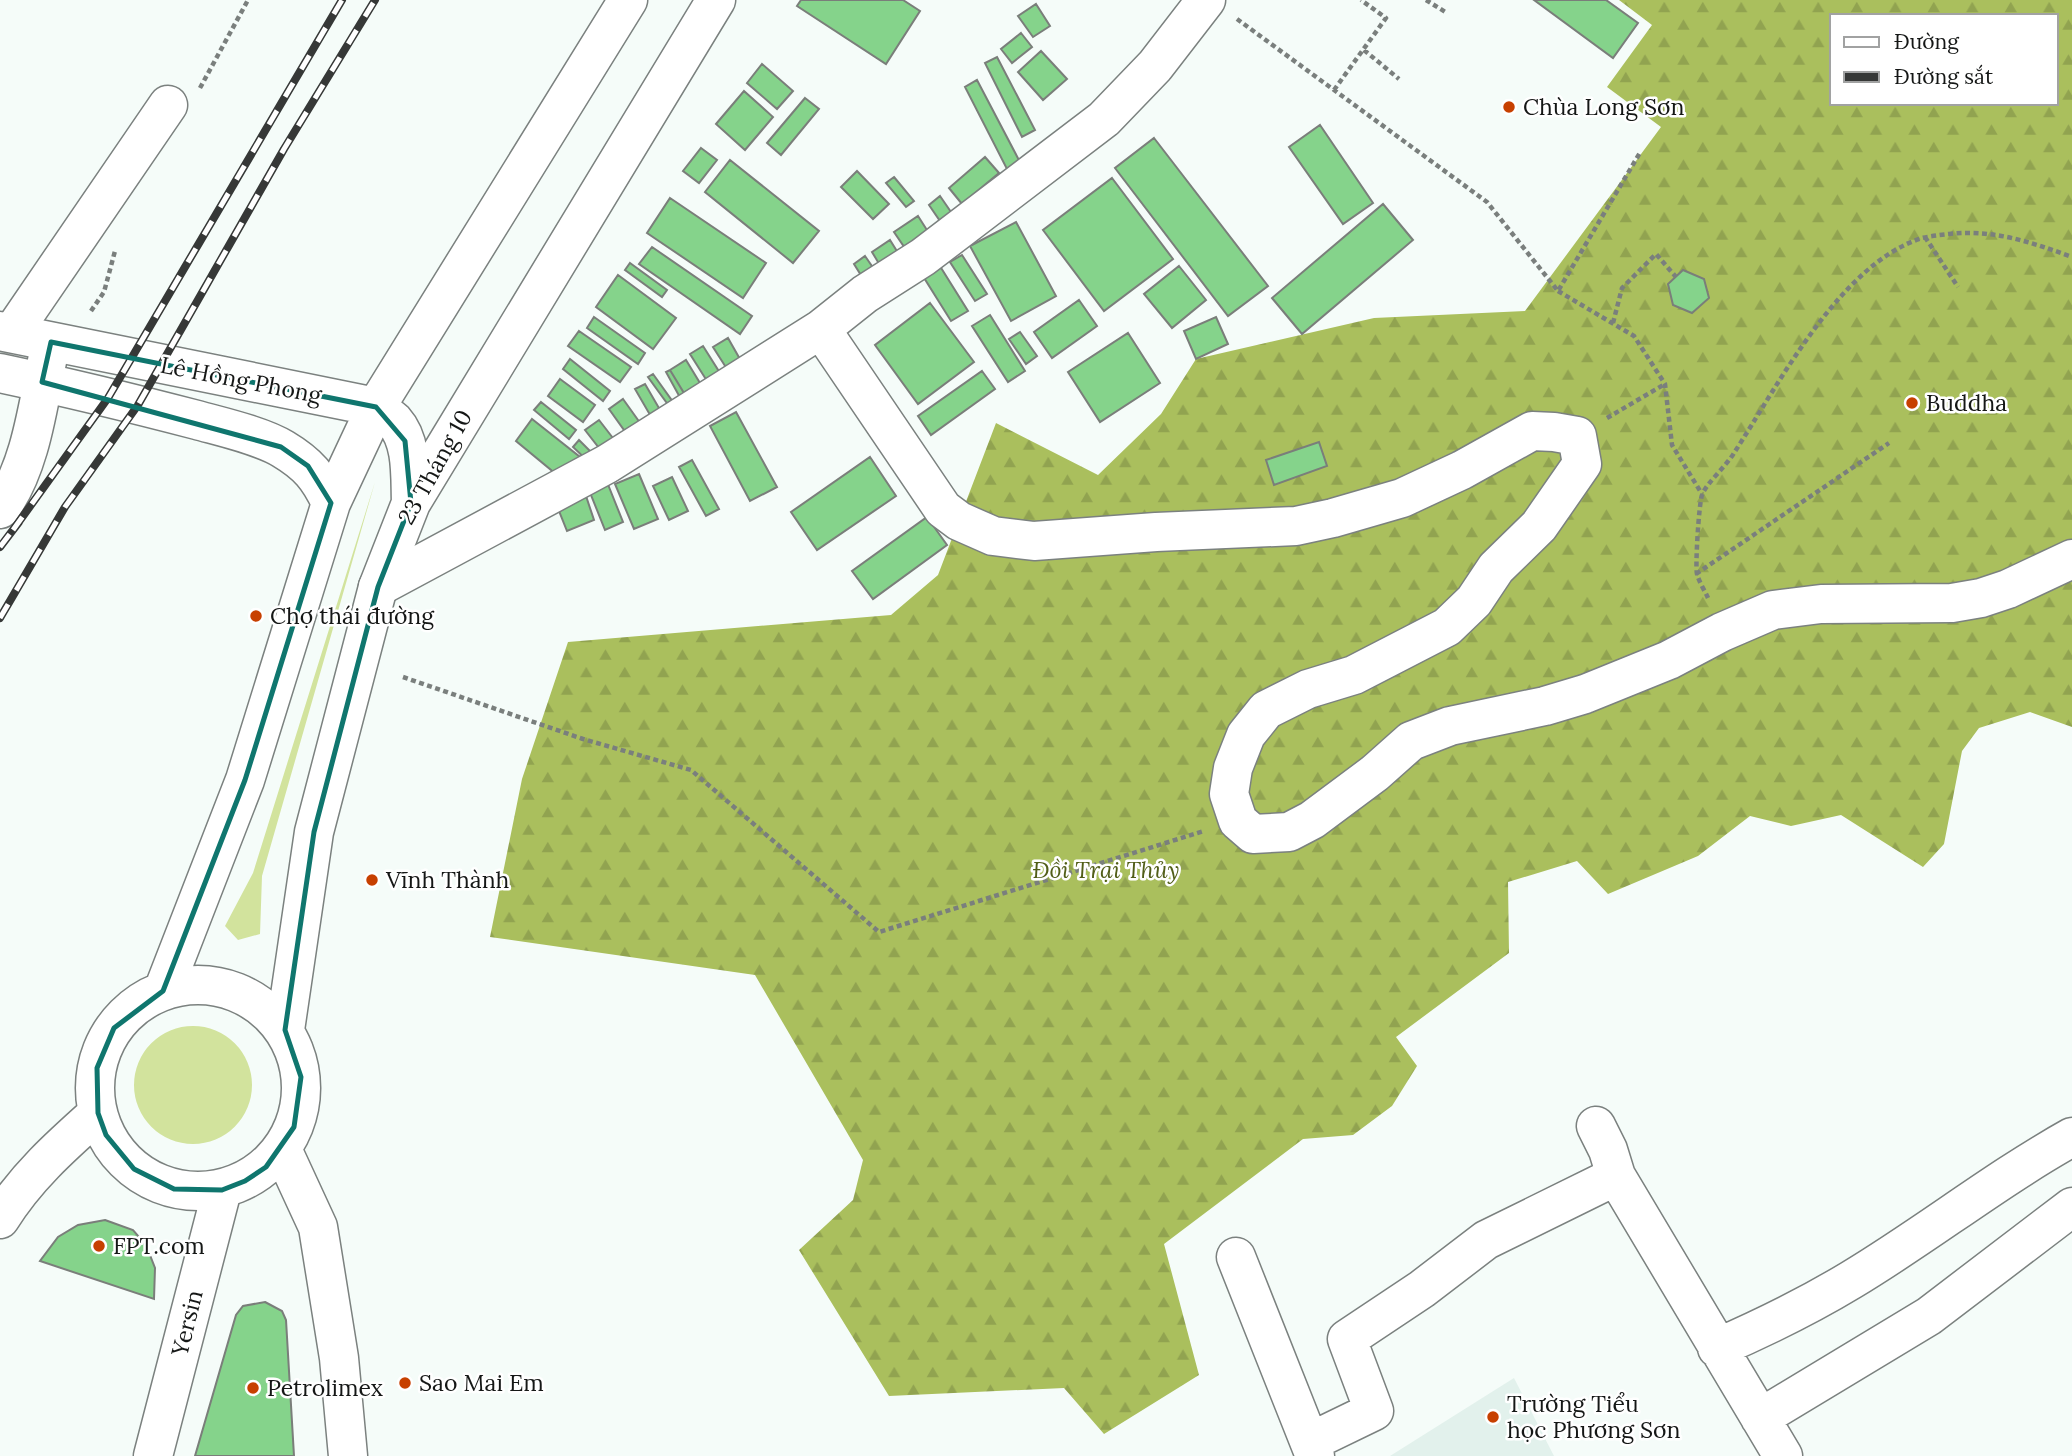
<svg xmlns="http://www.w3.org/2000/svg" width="2072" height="1456" font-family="Lora,serif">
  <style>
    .built { fill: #e2f1ec }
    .grass { fill: #d2e39d }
    .forest { fill: url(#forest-firs); fill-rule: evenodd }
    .building { fill: #85d38b; stroke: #7a7e7a; stroke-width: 2 }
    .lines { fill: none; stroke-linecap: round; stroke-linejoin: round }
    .minor-casing { stroke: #7b817f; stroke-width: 41 }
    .major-casing { stroke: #7b817f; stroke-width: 41 }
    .path { stroke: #7a7f7d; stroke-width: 4.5; stroke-dasharray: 5 3.5; stroke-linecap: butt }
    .minor { stroke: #fff; stroke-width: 38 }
    .major { stroke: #fff; stroke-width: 38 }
    .rail-casing { stroke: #363837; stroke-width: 8 }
    .rail { stroke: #fff; stroke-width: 5; stroke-dasharray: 16; stroke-linecap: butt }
    .marked { fill: none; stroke: #0f766e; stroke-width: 5; stroke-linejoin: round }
    .poi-dot { fill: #c74000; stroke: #fff; stroke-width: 2.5 }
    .labels { text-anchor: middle; stroke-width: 5; stroke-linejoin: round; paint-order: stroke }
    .poi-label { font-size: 23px; fill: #151716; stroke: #fff; text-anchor: start }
    .street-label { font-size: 23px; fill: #151716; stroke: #fff }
    .park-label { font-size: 23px; font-style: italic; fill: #515e18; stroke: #fff }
  </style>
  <defs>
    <pattern id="forest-firs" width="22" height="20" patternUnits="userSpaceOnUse" patternTransform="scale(1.75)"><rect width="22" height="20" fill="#aabf5d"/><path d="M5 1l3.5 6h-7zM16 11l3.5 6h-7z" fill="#91a350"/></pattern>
  </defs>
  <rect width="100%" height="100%" fill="#f5fcf9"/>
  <path class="built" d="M1514 1378 1554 1456H1390Z"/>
  <path class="grass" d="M375 482 262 876 260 934 238 940 225 926 253 873Z
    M134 1085a59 59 0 1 1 118 0a59 59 0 1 1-118 0Z"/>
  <path class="forest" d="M1619 0H2072V727L2030 712 1979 728 1962 751 1944 844 1923 867 1841 815 1791 826 1750 816 1698 856 1608 894 1577 861 1508 882 1509 953 1396 1037 1417 1066 1392 1106 1353 1135 1303 1139 1164 1244 1199 1375 1104 1434 1064 1388 889 1396 799 1250 853 1200 863 1160 755 975 490 937 522 779 568 642 891 615 938 575 996 423 1098 475 1161 414 1196 359 1374 318 1525 311 1661 127 1607 87 1652 25ZM1832 16H2056V103H1832Z"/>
  <path class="building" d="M801 0H903L920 11 886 64 797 6Z
    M1534 0H1606L1638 23 1613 58Z
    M1036 4 1050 26 1033 37 1018 16Z
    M1021 33 1032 47 1012 63 1001 49Z
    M1041 51 1067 79 1043 100 1018 72Z
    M997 57 1035 130 1022 137 985 63Z
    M762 64 793 91 777 109 747 83Z
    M977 80 1021 164 1008 171 965 87Z
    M744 91 773 117 745 150 716 124Z
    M805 98 819 109 781 155 767 143Z
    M1320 125 1373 203 1343 224 1289 147Z
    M1154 138 1268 286 1228 316 1115 168Z
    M701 148 717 160 699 183 683 171Z
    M985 157 999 173 962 204 949 188Z
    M730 160 819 231 793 263 705 192Z
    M857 171 889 204 873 219 841 187Z
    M894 177 914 201 906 207 886 183Z
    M1112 178 1173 259 1104 311 1043 230Z
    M940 196 951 212 940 221 929 205Z
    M670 198 766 263 743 298 647 233Z
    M1383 204 1413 240 1302 334 1272 298Z
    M918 216 932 238 909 254 894 232Z
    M1016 222 1056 296 1011 321 970 246Z
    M890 240 900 256 881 267 872 252Z
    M652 247 752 316 740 334 639 264Z
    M962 255 987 294 975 301 950 262Z
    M865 256 876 272 864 280 854 264Z
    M630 263 667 290 662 297 625 270Z
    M938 263 968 311 951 321 921 273Z
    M1179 266 1206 300 1172 328 1144 294Z
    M1683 270 1704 279 1709 298 1692 313 1673 305 1668 284Z
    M618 275 676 318 653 349 596 307Z
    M1079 300 1097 326 1052 358 1034 332Z
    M930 303 974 362 918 404 875 345Z
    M990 315 1025 371 1008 382 972 326Z
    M594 317 645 353 638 364 587 328Z
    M1216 317 1228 344 1196 359 1184 331Z
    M579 331 631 367 620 382 568 346Z
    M1020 332 1037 356 1026 364 1009 339Z
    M1128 333 1160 383 1100 422 1068 372Z
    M728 338 741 361 727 369 713 347Z
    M703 346 720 373 707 381 690 354Z
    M570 359 610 391 603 401 563 369Z
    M686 360 703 388 687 398 670 370Z
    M670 370 687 398 682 401 666 372Z
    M982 371 995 389 931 435 918 416Z
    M653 374 673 402 669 406 648 377Z
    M560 379 595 405 583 422 548 396Z
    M645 384 663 415 653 420 635 389Z
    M623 399 643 427 629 437 609 409Z
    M541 402 576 430 569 439 534 410Z
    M736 412 777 487 750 501 710 426Z
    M532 419 580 457 562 479 516 441Z
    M599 420 616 442 603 453 585 430Z
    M579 440 596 457 590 463 573 447Z
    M1319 442 1327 466 1274 485 1266 460Z
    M870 457 896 496 817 550 791 512Z
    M692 460 719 509 706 516 679 467Z
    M639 474 658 519 634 529 615 484Z
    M672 477 688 511 669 520 653 486Z
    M607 482 623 522 605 530 589 490Z
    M586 496 594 520 567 531 557 506Z
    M927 517 947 545 873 599 852 571Z
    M105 1220 133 1230 146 1245 155 1268 154 1299 40 1261 58 1237 78 1225Z
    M265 1302 282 1311 286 1320 294 1456H195L236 1315 243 1306Z"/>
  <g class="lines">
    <g class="minor-casing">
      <path id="minor" d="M821 329 943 509 959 521 993 536 1034 541 1156 532 1296 526 1333 518 1402 498 1462 470 1532 431 1554 432 1577 436 1582 464 1539 526 1496 568 1474 601 1447 627 1354 675 1308 689 1266 710 1246 735 1233 768 1229 794 1238 821 1253 834 1289 832 1312 820 1375 773 1411 741 1450 726 1545 706 1585 694 1669 660 1722 632 1773 610 1821 604 1952 603 1981 598 2008 589 2072 559
        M12 333 168 105
        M0 509C33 465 39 395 51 342
        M378 587 607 464 821 329 865 294 923 257 1104 119 1155 66 1206 0
        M1596 1126 1608 1150 1616 1176 1783 1456
        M1236 1257 1315 1456
        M1717 1348C1763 1328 1808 1306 1851 1280 1926 1235 1995 1180 2072 1137
        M1760 1418 1929 1316 2072 1207
        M1310 1442 1374 1411 1347 1339 1422 1289 1486 1240 1616 1176
        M153 1456 222 1190"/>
    </g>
    <g class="major-casing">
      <path id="major" d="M0 331 376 407C381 412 389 416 394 421 413 442 410 477 411 503
        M0 373C66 387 132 403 197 420 222 427 262 436 283 449 308 464 319 477 331 503
        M95 1088a103 103 0 1 1 206 0a103 103 0 1 1-206 0Z
        M163 991 245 780 331 503 376 407 628 0
        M285 1030 314 832 378 587 411 503 716 0
        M282 1149 318 1227 339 1358 348 1456
        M0 1219C26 1177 61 1146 98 1113"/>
    </g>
    <path class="path" d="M1426 0 1447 13
      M1237 19 1487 202 1558 291 1641 151
      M1364 50 1399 79
      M200 88 248 0
      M1334 90 1386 18 1361 0
      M1925 237 1958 287
      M1558 291 1634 336 1665 384 1672 445 1702 494
      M91 311 104 292 115 251
      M1613 323 1622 288 1656 254 1676 277
      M1607 418 1665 384
      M1696 574 1889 443
      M1708 598C1705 591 1699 582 1697 574 1695 566 1699 503 1702 495 1705 485 1727 465 1734 453 1779 384 1840 264 1922 238 1931 236 1940 235 1949 234 1993 229 2031 242 2072 257
      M403 677 583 739 691 770 879 932 1204 831"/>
    <use href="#minor" class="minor"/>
    <use href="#major" class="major"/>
    <g class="rail-casing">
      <path id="rail" d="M13 530 108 398 342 0
        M0 547 19 522
        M0 618 65 507 138 405 284 149 375 0"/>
    </g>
    <use href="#rail" class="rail"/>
  </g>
  <path class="marked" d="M51 342 376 407 405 441 411 503 378 587 314 832 285 1030 301 1077 294 1127 266 1167 245 1181 222 1190 174 1189 134 1169 106 1135 98 1113 97 1068 114 1028 163 991 245 780 331 503 308 466 281 447 42 382Z"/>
  <g class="poi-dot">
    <circle cx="1509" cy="107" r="7"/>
    <circle cx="1912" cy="403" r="7"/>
    <circle cx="256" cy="616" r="7"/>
    <circle cx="372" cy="880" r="7"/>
    <circle cx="99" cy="1246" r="7"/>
    <circle cx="405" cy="1383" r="7"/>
    <circle cx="253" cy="1388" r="7"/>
    <circle cx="1493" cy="1417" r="7"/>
  </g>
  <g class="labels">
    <g class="poi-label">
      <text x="1523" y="115">Chùa Long Sơn</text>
      <text x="1926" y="411">Buddha</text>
      <text x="270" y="624">Chợ thái đường</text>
      <text x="386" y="888">Vĩnh Thành</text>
      <text x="113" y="1254">FPT.com</text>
      <text x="419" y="1391">Sao Mai Em</text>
      <text x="267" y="1396">Petrolimex</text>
      <text x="1507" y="1412">Trường Tiểu<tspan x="1507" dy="26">học Phương Sơn</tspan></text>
    </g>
    <g class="street-label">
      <text transform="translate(241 380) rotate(11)" y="8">Lê Hồng Phong</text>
      <text transform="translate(435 467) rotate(-61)" y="8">23 Tháng 10</text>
      <text transform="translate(187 1323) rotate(-76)" y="8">Yersin</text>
    </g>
    <g class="park-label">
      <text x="1106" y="878">Đồi Trại Thủy</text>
    </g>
  </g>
  <rect x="1830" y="14" width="228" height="91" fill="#ffffff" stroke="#a1a2a2" stroke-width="2"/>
  <rect x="1844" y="37" width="35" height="10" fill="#ffffff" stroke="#a1a2a2" stroke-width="2"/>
  <text x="1894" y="49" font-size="21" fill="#151716">Đường</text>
  <rect x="1844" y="72" width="35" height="10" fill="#363837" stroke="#a1a2a2" stroke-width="2"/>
  <text x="1894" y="84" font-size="21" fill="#151716">Đường sắt</text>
</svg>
